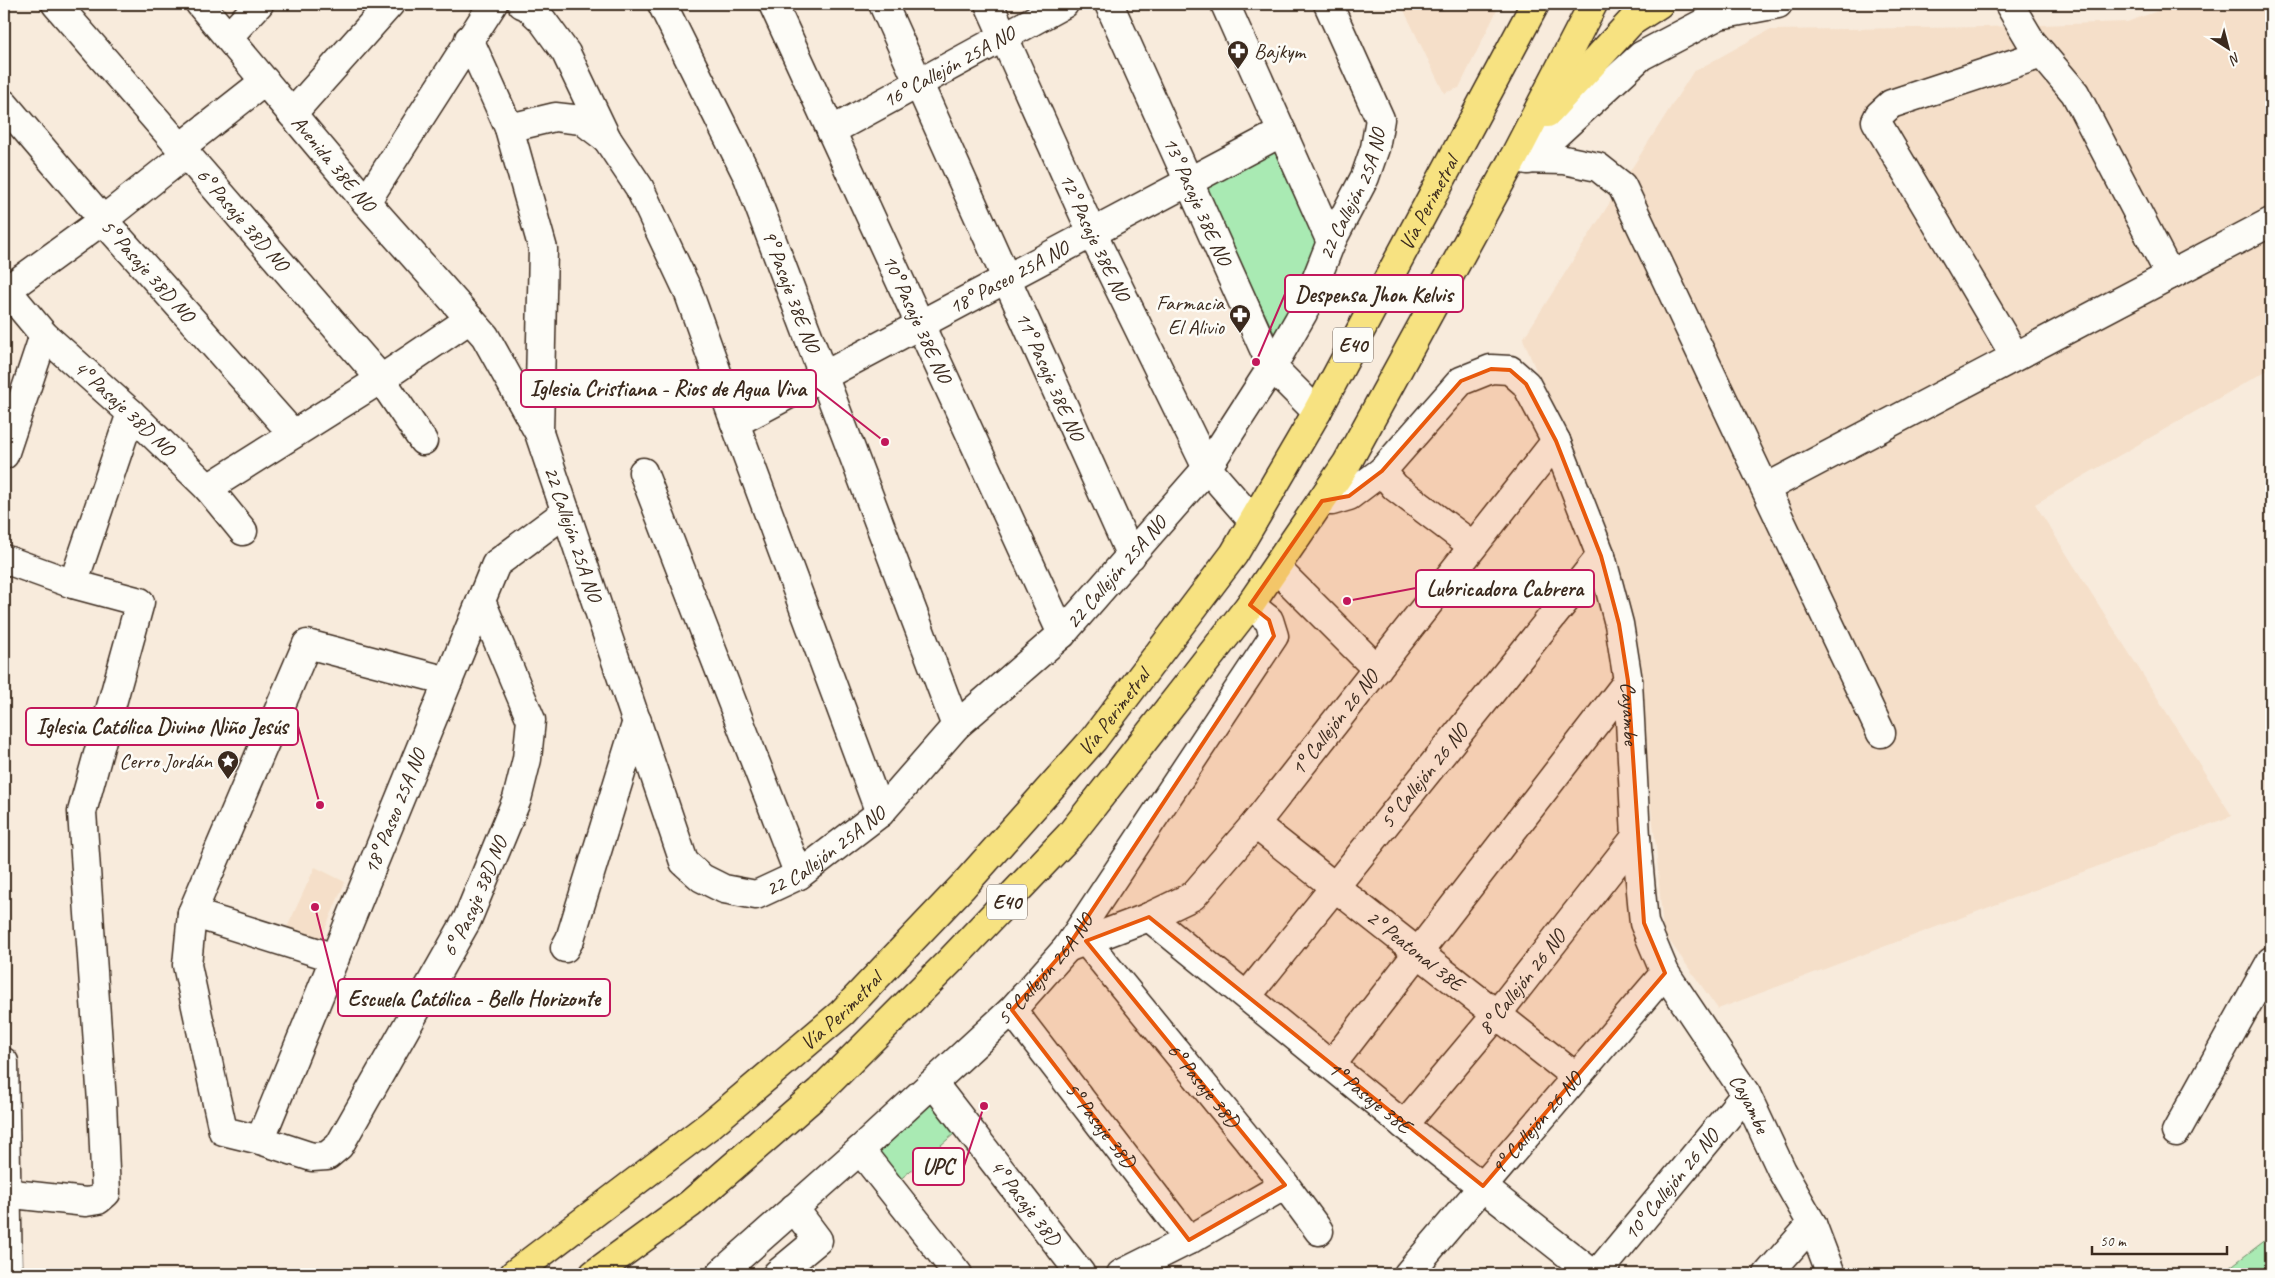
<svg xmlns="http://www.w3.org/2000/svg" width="2275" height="1278" font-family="Caveat,sans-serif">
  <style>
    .built { fill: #f5dfc9 }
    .green { fill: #a9eab3; stroke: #728a68 }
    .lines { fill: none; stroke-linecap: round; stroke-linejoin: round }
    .minor-casing { stroke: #3b2a1e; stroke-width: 31 }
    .highway-casing { stroke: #3b2a1e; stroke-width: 31 }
    .minor { stroke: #fdfcf7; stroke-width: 28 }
    .highway { stroke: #f7e281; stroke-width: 28 }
    .marked { fill: #e8590c; fill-opacity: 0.2; stroke: #e8590c; stroke-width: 4; stroke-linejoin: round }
    .labels { text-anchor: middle; stroke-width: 5; stroke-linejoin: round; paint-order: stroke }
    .shield { fill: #fdfcf7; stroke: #75695f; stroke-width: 1 }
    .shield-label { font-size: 20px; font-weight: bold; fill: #3b2a1e }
    .poi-label { font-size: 21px; fill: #3b2a1e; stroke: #fdfcf7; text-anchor: end }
    .street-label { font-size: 21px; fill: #3b2a1e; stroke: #fdfcf7 }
    .leader { fill: none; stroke: #c2185b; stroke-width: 2 }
    .callout-dot { fill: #c2185b; stroke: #fdfcf7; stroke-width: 2 }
    .callout { fill: #fdfcf7; stroke: #c2185b; stroke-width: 2 }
    .callout-label { font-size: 22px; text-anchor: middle; font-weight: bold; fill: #3b2a1e }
  </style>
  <rect width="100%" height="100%" fill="#f8ebdc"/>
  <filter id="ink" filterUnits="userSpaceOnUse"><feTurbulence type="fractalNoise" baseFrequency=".02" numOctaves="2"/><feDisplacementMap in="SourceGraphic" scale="10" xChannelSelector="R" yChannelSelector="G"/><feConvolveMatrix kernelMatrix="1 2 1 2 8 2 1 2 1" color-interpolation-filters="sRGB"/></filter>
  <g filter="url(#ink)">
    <path class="built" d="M1401 4H1500L1459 88 1444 93Z
      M2177 4H2271V368L2035 504 2232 816 1718 1009 1663 932 1656 847 1645 760 1609 546 1523 339 1693 72 1769 30 1986 27 2127 22Z
      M315 867 345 882 317 948 285 932Z"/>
    <path class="green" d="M1276 140 1325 243 1277 339 1200 180Z
      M936 1094 960 1129 897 1182 872 1150Z
      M2271 1236V1274H2221Z"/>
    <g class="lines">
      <g class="minor-casing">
        <g id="minor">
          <path id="s1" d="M56 4 381 379 423 441"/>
          <path id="s2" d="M200 4 366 202 485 336 539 433 684 862 702 878 724 889 756 895 799 875 880 813 956 726 1062 634 1207 468 1272 367 1303 313 1331 242 1365 177 1375 148 1380 119 1328 4"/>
          <path d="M522 4 527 6 542 20 566 53 607 139 639 187 688 291 735 423 880 813"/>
          <path id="s3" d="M662 4 748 177 956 726"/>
          <path id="s4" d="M773 4 1062 634"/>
          <path id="s5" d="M883 4 1131 556"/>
          <path id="s6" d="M989 4 1092 233 1207 468 1253 521"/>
          <path id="s7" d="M1109 4 1272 367 1317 412"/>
          <path d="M1225 4 1331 242"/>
          <path d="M2009 4 2031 41 2075 93 2170 275"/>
          <path d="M228 37 259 4"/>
          <path d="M469 39 509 128 543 249 539 432"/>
          <path id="s8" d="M4 104 103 220 293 434"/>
          <path d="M292 114 390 4"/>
          <path d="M509 128 555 117 582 120 607 139"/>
          <path id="s9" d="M831 131 1064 4"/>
          <path d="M181 147 265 81"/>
          <path d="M1513 159 1564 160 1598 167 1622 186 1881 733"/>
          <path d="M1528 160 1641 56 1719 15 1778 4"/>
          <path d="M366 202 493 4"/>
          <path id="s10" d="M4 287 44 335 131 413 208 488 243 531"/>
          <path d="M4 292 103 220 187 153"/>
          <path d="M2015 356 1876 121 1879 115 1891 104 2042 54"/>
          <path id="s11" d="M735 423 1282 132"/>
          <path d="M4 455 44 335"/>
          <path d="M1382 471 1395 487 1473 546"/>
          <path d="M643 472 799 875"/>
          <path d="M208 488 381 379 470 319"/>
          <path d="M1766 488 2271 222"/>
          <path id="s12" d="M1322 501H1332L1349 496 1382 471 1461 381 1491 369 1510 370 1526 384 1556 441 1601 556 1619 624 1628 681 1636 837 1644 923 1665 973 1746 1094 1782 1171 1812 1224 1831 1274"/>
          <path d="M4 559 73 584 140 602 82 812 102 1102 106 1193 98 1200 86 1202 4 1193"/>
          <path d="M1276 568 1377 669"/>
          <path d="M73 584 131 413"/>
          <path id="s13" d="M448 681 307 644 192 913 187 965 223 1131 260 1140 312 1157 327 1156 339 1146 467 920 517 799 527 759 531 720 481 601"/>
          <path id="s14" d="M1255 824 1576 1077"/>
          <path d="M192 913 335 958"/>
          <path id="s15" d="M1149 917 1404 1125 1593 1274"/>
          <path id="s16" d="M1086 941 1285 1185 1319 1231"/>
          <path d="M565 948 570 939 637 721"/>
          <path id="s17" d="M1067 948 1149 917 1193 896 1255 824 1556 441"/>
          <path id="s18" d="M1247 996 1601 556"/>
          <path id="s19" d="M1012 1010 1189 1240"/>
          <path d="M4 1062 8 1274"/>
          <path d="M1332 1064 1628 681"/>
          <path id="s20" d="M933 1083 1081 1274"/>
          <path id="s21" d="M1404 1125 1497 1014 1636 837"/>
          <path d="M2176 1132 2271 961"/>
          <path id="s22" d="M260 1140 496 564 566 512"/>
          <path d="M860 1150 958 1274"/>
          <path id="s23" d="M720 1274 860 1150 1012 1010 1067 948 1274 636 1269 620 1250 605"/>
          <path d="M777 1274 818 1240 794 1208"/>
          <path d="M1121 1274 1189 1240 1285 1185"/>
          <path id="s24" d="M1408 1274 1665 973"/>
          <path id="s25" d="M1597 1274 1746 1094"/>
          <path d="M1768 1274 1812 1224"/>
        </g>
      </g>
      <g class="highway-casing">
        <g id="highway">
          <path d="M1547 113 1631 22 1659 4"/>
          <path id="s26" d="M514 1274 710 1125 842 1013 963 886 1093 740 1234 554 1317 412 1535 4"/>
          <path d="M594 1274 690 1204 820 1091 952 959 1070 835 1250 605 1347 463 1513 159 1593 4"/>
        </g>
      </g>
      <use href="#minor" class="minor"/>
      <use href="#highway" class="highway"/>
    </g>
  </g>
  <path class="marked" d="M1491 369 1510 370 1526 384 1556 441 1601 556 1619 624 1628 681 1644 923 1665 973 1483 1186 1149 917 1086 941 1285 1185 1189 1240 1012 1010 1067 948 1274 636 1269 620 1250 605 1322 501 1349 496 1382 471 1461 381Z"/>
  <defs>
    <g id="pharmacy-pin" transform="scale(1.125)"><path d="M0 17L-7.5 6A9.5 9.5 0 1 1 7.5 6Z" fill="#3b2a1e" stroke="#fdfcf7"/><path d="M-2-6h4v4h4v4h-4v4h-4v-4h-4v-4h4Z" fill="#fff"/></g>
    <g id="sight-pin" transform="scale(1.125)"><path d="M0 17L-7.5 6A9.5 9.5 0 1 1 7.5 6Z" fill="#3b2a1e" stroke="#fdfcf7"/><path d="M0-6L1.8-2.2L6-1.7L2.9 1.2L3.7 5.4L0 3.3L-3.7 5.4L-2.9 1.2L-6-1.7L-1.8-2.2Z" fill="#fff"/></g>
  </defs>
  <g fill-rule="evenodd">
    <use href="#pharmacy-pin" x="1238" y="51"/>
    <use href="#pharmacy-pin" x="1240" y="315"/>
    <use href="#sight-pin" x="228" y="761"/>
  </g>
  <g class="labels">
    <g class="shield">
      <rect x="1333" y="327.5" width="40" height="35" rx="4"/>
      <rect x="987" y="884.5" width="40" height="35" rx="4"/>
    </g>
    <g class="shield-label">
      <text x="1353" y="352">E40</text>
      <text x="1007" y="909">E40</text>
    </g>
    <g class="poi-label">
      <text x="1254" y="58" text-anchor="start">Bajkym</text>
      <text x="1224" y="310">Farmacia<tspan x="1224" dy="24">El Alivio</tspan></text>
      <text x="212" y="768">Cerro Jordán</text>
    </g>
    <g class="street-label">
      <text dy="7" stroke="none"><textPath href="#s9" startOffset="134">16° Callejón 25A NO</textPath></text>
      <text dy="7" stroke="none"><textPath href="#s2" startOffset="208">Avenida 38E NO</textPath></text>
      <text dy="7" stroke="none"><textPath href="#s2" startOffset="2020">22 Callejón 25A NO</textPath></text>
      <text dy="7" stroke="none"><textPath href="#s7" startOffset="216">13° Pasaje 38E NO</textPath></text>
      <text dy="7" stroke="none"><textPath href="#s26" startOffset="1425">Vía Perimetral</textPath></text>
      <text dy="7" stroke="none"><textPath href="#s1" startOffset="285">6° Pasaje 38D NO</textPath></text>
      <text dy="7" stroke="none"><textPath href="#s6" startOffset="256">12° Pasaje 38E NO</textPath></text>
      <text dy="7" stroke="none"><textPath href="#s8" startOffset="220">5° Pasaje 38D NO</textPath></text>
      <text dy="7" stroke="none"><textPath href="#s11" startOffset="310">18° Paseo 25A NO</textPath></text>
      <text dy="7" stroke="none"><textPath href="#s3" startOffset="315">9° Pasaje 38E NO</textPath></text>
      <text dy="7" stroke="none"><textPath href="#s4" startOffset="346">10° Pasaje 38E NO</textPath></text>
      <text dy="7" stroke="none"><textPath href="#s5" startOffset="408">11° Pasaje 38E NO</textPath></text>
      <text dy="7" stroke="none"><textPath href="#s10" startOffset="171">4° Pasaje 38D NO</textPath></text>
      <text dy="7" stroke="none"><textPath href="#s2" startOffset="655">22 Callejón 25A NO</textPath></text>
      <text dy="7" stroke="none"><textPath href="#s2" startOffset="1570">22 Callejón 25A NO</textPath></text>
      <text dy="7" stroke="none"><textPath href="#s26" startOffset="825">Vía Perimetral</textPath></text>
      <text dy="7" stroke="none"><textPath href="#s12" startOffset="610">Cayambe</textPath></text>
      <text dy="7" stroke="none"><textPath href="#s17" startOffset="360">1° Callejón 26 NO</textPath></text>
      <text dy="7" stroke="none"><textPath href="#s18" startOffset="282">5° Callejón 26 NO</textPath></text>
      <text dy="7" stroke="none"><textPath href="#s22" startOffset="355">18° Paseo 25A NO</textPath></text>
      <text dy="7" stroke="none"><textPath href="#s2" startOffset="1165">22 Callejón 25A NO</textPath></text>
      <text dy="7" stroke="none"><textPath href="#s13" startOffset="1068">6° Pasaje 38D NO</textPath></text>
      <text dy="7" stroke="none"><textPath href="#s14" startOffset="204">2° Peatonal 38E</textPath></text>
      <text dy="7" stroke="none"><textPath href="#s23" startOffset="446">5° Callejón 26A NO</textPath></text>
      <text dy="7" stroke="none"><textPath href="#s21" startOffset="185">8° Callejón 26 NO</textPath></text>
      <text dy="7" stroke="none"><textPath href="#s26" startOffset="420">Vía Perimetral</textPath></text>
      <text dy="7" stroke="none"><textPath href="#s16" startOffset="186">6° Pasaje 38D</textPath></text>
      <text dy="7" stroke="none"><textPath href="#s15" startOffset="285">1° Pasaje 38E</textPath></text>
      <text dy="7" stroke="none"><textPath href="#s12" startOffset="1030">Cayambe</textPath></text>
      <text dy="7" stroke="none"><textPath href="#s24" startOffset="198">9° Callejón 26 NO</textPath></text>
      <text dy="7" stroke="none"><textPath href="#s19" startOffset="145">5° Pasaje 38D</textPath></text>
      <text dy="7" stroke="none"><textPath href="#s25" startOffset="116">10° Callejón 26 NO</textPath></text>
      <text dy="7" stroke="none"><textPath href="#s20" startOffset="151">4° Pasaje 38D</textPath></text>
    </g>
  </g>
  <path class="leader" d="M1256 362L1285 294M885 442L816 388M1347 601L1416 588M320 805L298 726M315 907L338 998M984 1106L964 1166"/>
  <g class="callout-dot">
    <circle cx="1256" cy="362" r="5"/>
    <circle cx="885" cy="442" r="5"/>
    <circle cx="1347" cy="601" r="5"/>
    <circle cx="320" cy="805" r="5"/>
    <circle cx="315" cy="907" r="5"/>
    <circle cx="984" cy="1106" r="5"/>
  </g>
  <g class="callout">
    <rect x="1285" y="275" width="178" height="37" rx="5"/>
    <rect x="521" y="370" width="295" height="37" rx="5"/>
    <rect x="1416" y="570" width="178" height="37" rx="5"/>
    <rect x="26" y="708" width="272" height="37" rx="5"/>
    <rect x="338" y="979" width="272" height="37" rx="5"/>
    <rect x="913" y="1148" width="51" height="37" rx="5"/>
  </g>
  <g class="callout-label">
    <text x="1374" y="302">Despensa Jhon Kelvis</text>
    <text x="668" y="396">Iglesia Cristiana - Rios de Agua Viva</text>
    <text x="1505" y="596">Lubricadora Cabrera</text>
    <text x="162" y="734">Iglesia Católica Divino Niño Jesús</text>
    <text x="474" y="1006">Escuela Católica - Bello Horizonte</text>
    <text x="938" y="1174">UPC</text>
  </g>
  <rect width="2275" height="1278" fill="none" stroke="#fdfcf7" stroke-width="20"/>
  <rect x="10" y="10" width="2255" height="1258" fill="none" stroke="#3b2a1e" stroke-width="2" filter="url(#ink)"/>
  <g transform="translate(2228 48) rotate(144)" stroke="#fdfcf7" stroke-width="4" paint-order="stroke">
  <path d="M0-4L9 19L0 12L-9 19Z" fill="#3b2a1e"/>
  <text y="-8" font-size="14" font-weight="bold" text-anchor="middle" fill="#3b2a1e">N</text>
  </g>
  <path d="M2092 1246v8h135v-8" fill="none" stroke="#3b2a1e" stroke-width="2.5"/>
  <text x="2100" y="1246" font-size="15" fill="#3b2a1e" stroke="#fdfcf7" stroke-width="4" paint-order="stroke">50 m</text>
</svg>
